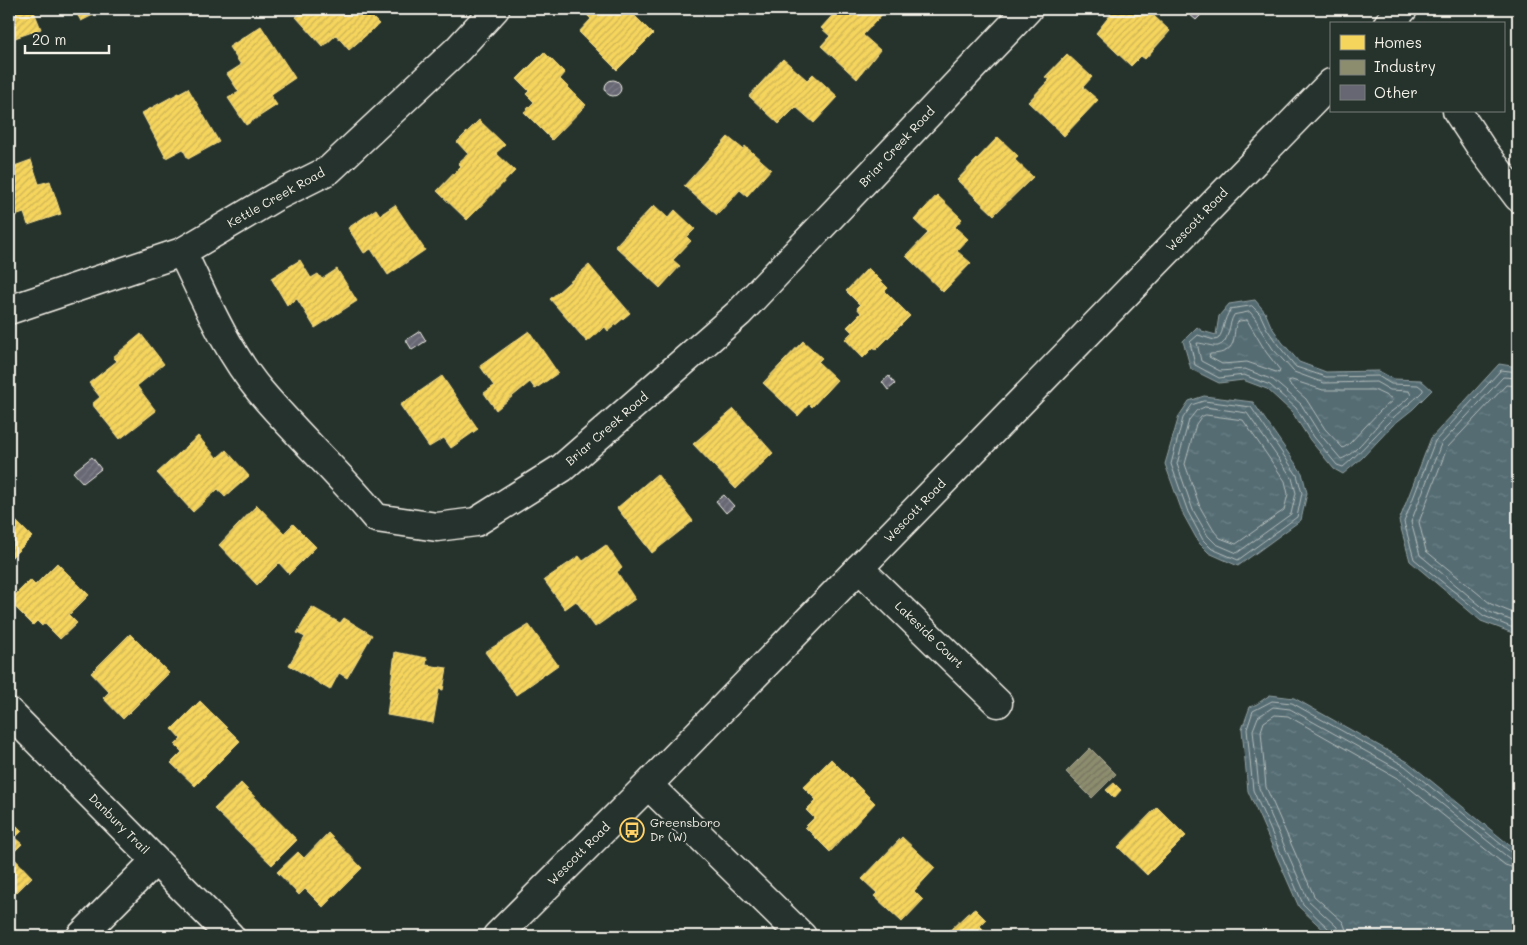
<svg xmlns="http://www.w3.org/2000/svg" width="1527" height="945" font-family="Mali,sans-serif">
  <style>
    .water { fill: url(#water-ripples); stroke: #94a1a2 }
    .homes { fill: url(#homes-hatch); stroke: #f5dd86 }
    .industry { fill: url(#industry-hatch); stroke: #abaa93 }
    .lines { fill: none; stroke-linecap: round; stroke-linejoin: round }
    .shore { stroke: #b4bcb9; stroke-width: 1 }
    .building { fill: url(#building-hatch); stroke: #f4f1e8 }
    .street-casing { stroke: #f4f1e8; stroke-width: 31 }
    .secondary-casing { stroke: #f4f1e8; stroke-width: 31 }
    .street { stroke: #26332d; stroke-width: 28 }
    .secondary { stroke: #26332d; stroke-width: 28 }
    .labels { text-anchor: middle; stroke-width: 5; stroke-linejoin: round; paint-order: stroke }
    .street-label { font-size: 12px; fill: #f4f1e8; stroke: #26332d }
    .poi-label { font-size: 12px; fill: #f4f1e8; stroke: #26332d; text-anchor: start }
  </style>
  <defs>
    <pattern id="water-ripples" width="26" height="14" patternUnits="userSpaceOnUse" patternTransform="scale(1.25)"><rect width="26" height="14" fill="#546c73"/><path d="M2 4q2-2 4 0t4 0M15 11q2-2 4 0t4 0" fill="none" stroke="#6d8187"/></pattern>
    <pattern id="homes-hatch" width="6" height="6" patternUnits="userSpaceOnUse" patternTransform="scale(1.25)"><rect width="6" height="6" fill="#f6d55c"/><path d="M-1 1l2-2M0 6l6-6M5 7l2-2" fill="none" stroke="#cbb256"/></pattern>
    <pattern id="industry-hatch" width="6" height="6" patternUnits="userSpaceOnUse" patternTransform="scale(1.25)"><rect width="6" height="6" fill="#8c8c6e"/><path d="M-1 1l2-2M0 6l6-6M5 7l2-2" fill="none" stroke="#757460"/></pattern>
    <pattern id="building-hatch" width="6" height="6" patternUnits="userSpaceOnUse" patternTransform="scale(1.25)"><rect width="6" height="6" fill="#676774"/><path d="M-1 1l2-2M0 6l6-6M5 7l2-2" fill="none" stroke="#7d7d88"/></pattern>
  </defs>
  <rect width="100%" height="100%" fill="#26332d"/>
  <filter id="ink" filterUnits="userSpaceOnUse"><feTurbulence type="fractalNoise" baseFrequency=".02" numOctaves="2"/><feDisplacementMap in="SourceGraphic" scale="10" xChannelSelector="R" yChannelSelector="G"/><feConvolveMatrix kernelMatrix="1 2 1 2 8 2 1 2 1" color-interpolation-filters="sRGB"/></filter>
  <g filter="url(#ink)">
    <path class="water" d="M1255 300 1265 312 1271 326 1282 342 1299 362 1326 372 1379 371 1393 379 1421 380 1432 390 1413 409 1393 425 1362 458 1343 474 1334 469 1310 440 1292 412 1267 389 1243 380 1219 383 1191 369 1183 341 1197 327 1202 331 1216 335 1219 316 1229 304Z
      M1499 364 1518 367V635L1481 621 1410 561 1399 521 1431 438Z
      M1204 396 1253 402 1302 473 1307 493 1301 520 1238 566 1209 553 1199 543 1183 514 1165 464 1179 416 1189 401Z
      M1270 695 1294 698 1408 762 1518 852V936H1330L1299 907 1248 791 1242 729 1250 707 1257 704Z"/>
    <path class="homes" d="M9 9H33L41 29 9 40Z
      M74 9H105L81 21Z
      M305 9H364L379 24 349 50 336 35 323 47 296 17Z
      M583 9H628L653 34 617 70 579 32 591 19 582 10Z
      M838 9H887L863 35 880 50 857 79 821 46 830 36 821 28Z
      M1115 9H1155L1157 11 1153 15 1170 31 1145 59 1141 56 1131 66 1096 33Z
      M261 26 295 78 270 95 277 105 246 125 228 98 239 92 227 74 241 65 229 47Z
      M544 52 565 73 560 79 586 105 552 140 524 112 534 102 526 94 529 91 517 79Z
      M1067 54 1092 77 1083 87 1098 100 1064 136 1028 102 1049 80 1045 77Z
      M783 59 807 80 813 74 838 97 814 123 796 107 779 124 749 96Z
      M188 88 219 142 188 159 183 149 166 158 142 113Z
      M479 120 505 145 496 153 515 171 467 220 437 191 461 166 458 163 468 154 457 142Z
      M728 137 743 149 745 146 771 169 747 196 740 190 717 215 684 186Z
      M998 137 1018 156 1015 160 1033 177 994 215 957 180Z
      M31 160 39 184 50 181 61 214 28 225 24 213 12 217 9 210V168Z
      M937 195 962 219 955 227 968 239 957 251 971 263 943 292 906 256 928 233 914 220Z
      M395 205 425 250 388 275 371 249 364 253 348 228 376 209 380 215Z
      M654 205 668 218 675 210 695 229 687 237 691 241 673 260 680 266 660 288 615 246Z
      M300 260 311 278 318 274 322 279 337 269 357 301 315 328 297 299 287 305 271 278Z
      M589 265 630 313 608 331 605 327 587 342 550 299Z
      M868 268 888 288 885 291 910 316 876 350 874 347 863 358 845 339 852 332 847 327 861 313 857 308 860 305 846 291Z
      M529 331 558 373 535 389 530 382 496 410 484 393 494 386 480 366Z
      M141 334 164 364 137 386 156 411 120 439 92 404 100 397 89 383 117 361 113 357Z
      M803 341 822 358 818 362 837 380 812 407 809 404 798 416 763 383Z
      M442 376 478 429 451 448 444 438 429 447 400 405Z
      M734 409 773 453 736 489 693 444Z
      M198 436 217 458 226 450 249 476 225 497 218 489 193 512 157 473Z
      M657 474 693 521 652 553 617 508Z
      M257 505 284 533 293 524 316 547 289 574 279 563 257 585 219 545Z
      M9 514 32 537 9 560Z
      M606 545 622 568 617 572 635 599 595 627 576 601 565 609 544 580 579 556 583 561Z
      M57 563 89 595 69 615 77 623 60 639 44 623 42 626 37 621 33 625 9 601 30 580 35 585Z
      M312 607 340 623 344 618 372 635 347 678 339 673 330 690 289 665 305 637 297 633Z
      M529 625 558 665 516 695 485 652Z
      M130 634 169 673 123 719 103 698 109 692 91 673Z
      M395 652 427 658 426 665 447 668 443 690 439 689 433 723 387 715Z
      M200 701 240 741 195 786 171 763 182 752 175 745 181 739 172 729Z
      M831 759 875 803 830 852 805 827 814 818 806 810 816 800 803 787Z
      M241 783 297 840 272 865 214 809Z
      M1114 783 1121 790 1114 798 1106 790Z
      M1157 807 1186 836 1147 875 1118 847Z
      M9 818 22 831 15 838 22 844 11 855 32 877 9 900Z
      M328 833 362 868 323 907 305 889 299 895 277 872 298 852 304 858Z
      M902 837 935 868 914 891 923 900 902 922 874 896 877 893 862 879Z
      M975 909 986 920 980 926 990 936H944L967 914Z"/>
    <path class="industry" d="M1090 748 1116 774 1092 798 1066 772Z"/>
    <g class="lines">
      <path class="shore" d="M1252 306 1260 314 1267 329 1278 345 1296 367 1326 377 1378 376 1391 384 1418 385 1423 389V391C1412 403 1399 411 1388 423 1373 437 1360 453 1343 467L1337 465 1314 437 1296 408 1270 385 1244 375 1219 378 1195 365 1190 342 1198 335 1214 340 1218 339C1225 330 1222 321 1231 309Z
        M1250 312 1255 318 1262 332 1273 349 1294 372 1324 383 1376 382 1390 390 1409 391 1411 395C1403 404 1392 410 1384 418 1373 429 1355 455 1341 459L1319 433 1301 404 1273 380 1245 369 1220 371 1201 361 1197 343C1204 343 1211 347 1218 346 1230 343 1228 324 1234 315Z
        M1247 320 1266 352 1280 370 1279 373 1247 362 1222 364 1209 357 1210 354C1244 354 1229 328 1239 321 1240 321 1246 320 1247 320Z
        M1518 372 1501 370 1435 441 1404 522 1414 559 1484 616 1518 630
        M1518 378 1503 377 1441 444 1411 522 1420 555 1487 611 1518 623
        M1292 380 1323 390H1374L1391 398 1392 401 1380 411 1349 444 1343 448 1325 429 1306 399 1289 384V381Z
        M1518 386 1506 385 1447 448 1419 522 1426 551 1491 604 1518 615
        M1204 401 1251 407 1297 475 1302 493 1297 517 1238 560 1212 549 1203 540 1188 512 1171 464 1183 418 1192 405Z
        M1205 407 1247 413 1292 478 1296 493 1291 514 1237 553 1216 544 1208 536 1193 510 1177 464 1189 420 1196 411Z
        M1206 415 1243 420 1285 481 1288 494 1284 510 1236 544 1220 538 1214 531 1200 507 1185 464 1196 424 1201 417Z
        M1333 936 1331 931 1303 904 1253 790 1247 729 1253 711 1272 701 1292 703 1405 766 1513 854 1518 855
        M1339 936 1337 927 1308 900 1259 788 1253 730 1258 717 1273 707 1290 709 1401 771 1510 859 1518 862
        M1347 936 1346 930 1343 922 1314 896 1266 787 1261 731 1264 722 1275 715 1288 716 1397 778 1505 865 1518 869"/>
    </g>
    <path class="building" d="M1183 9H1202L1205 11 1196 20Z
      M605 88a8 8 0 1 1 16 0a8 8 0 1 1-16 0Z
      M420 331 426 341 412 350 406 340Z
      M889 376 895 384 888 390 882 382Z
      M92 457 101 469 83 483 73 472Z
      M724 495 734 506 726 513 716 501Z"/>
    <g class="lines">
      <g class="street-casing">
        <path id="street" d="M1457 111 1482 149 1518 197
          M182 252C205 299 226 350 260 391 297 435 340 474 376 518L437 527 476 522 562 468 739 313 1028 9
          M9 310 182 252 275 197 329 170 458 49 495 9
          M859 568 998 703
          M9 712 230 936
          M648 785 802 936
          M81 936 155 861"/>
      </g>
      <g class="secondary-casing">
        <path id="secondary" d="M1388 24 1403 9
          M497 936 648 785 1331 83"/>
      </g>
      <use href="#street" class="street"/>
      <use href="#secondary" class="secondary"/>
    </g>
  </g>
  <defs>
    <g id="bus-ring" transform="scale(1.25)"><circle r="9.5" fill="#26332d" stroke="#ffd166" stroke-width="1.5"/><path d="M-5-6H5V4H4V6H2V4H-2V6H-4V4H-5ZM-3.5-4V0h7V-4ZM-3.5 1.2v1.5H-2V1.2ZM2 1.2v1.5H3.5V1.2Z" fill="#ffd166"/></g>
  </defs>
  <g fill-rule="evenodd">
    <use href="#bus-ring" x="632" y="830"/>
  </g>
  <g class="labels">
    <g class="street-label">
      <text transform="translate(897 147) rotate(-47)" y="4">Briar Creek Road</text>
      <text transform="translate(276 198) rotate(-29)" y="4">Kettle Creek Road</text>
      <text transform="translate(1197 220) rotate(-46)" y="4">Wescott Road</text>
      <text transform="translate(607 429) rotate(-41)" y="4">Briar Creek Road</text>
      <text transform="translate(915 511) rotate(-46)" y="4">Wescott Road</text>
      <text transform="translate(929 635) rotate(44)" y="4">Lakeside Court</text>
      <text transform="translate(119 824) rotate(45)" y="4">Danbury Trail</text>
      <text transform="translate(579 854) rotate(-45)" y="4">Wescott Road</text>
    </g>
    <g class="poi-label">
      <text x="650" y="827">Greensboro<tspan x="650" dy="14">Dr (W)</tspan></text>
    </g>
  </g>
  <rect width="1527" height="945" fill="none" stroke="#26332d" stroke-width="30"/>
  <rect x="15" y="15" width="1497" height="915" fill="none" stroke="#f4f1e8" stroke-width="2" filter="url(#ink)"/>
  <rect x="1330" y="22" width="175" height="90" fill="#26332d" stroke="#787f78"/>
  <rect x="1340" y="35" width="25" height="15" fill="#f6d55c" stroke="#787f78"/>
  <text x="1374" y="48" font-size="15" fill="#f4f1e8">Homes</text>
  <rect x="1340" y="60" width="25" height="15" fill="#8c8c6e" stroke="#787f78"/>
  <text x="1374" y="72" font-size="15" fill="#f4f1e8">Industry</text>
  <rect x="1340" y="85" width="25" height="15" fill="#676774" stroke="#787f78"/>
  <text x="1374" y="98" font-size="15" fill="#f4f1e8">Other</text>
  <path d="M25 45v8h84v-8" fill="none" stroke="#f4f1e8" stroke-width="2.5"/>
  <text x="32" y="45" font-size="15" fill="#f4f1e8" stroke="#26332d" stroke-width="4" paint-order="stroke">20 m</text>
</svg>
